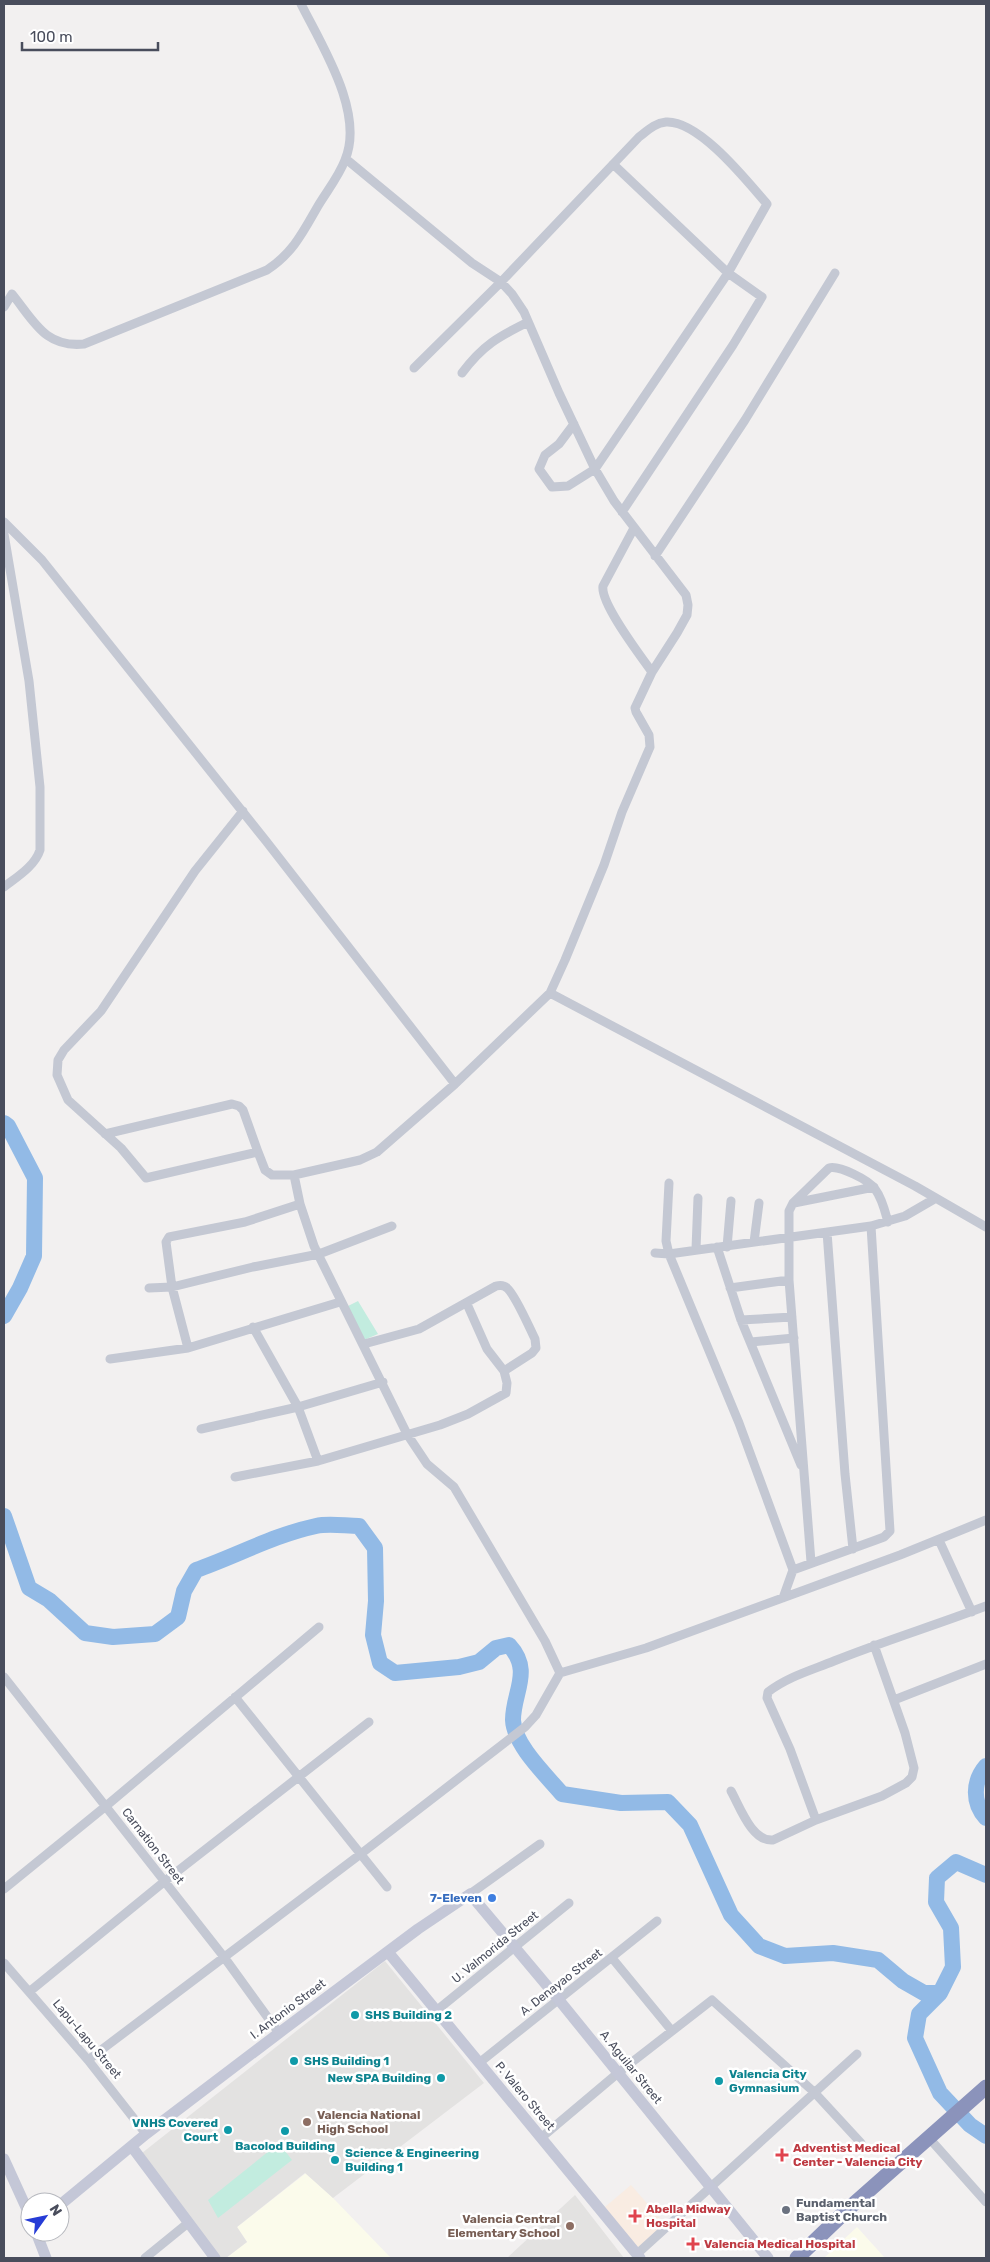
<svg xmlns="http://www.w3.org/2000/svg" width="990" height="2262" font-family="Rubik,sans-serif">
  <style>
    .commercial { fill: #fbfbeb }
    .education { fill: #e3e2e1 }
    .medical { fill: #f9ece2 }
    .green { fill: #c2ecdf }
    .lines { fill: none; stroke-linecap: round; stroke-linejoin: round }
    .river { stroke: #92bae6; stroke-width: 16 }
    .street { stroke: #c4c8d3; stroke-width: 9 }
    .secondary { stroke: #c4c7d7; stroke-width: 11 }
    .highway { stroke: #8b93bb; stroke-width: 15 }
    .shop-dot { fill: #3f7fe0; stroke: #fff; stroke-width: 2 }
    .culture-dot { fill: #0f9aa8; stroke: #fff; stroke-width: 2 }
    .education-dot { fill: #8d6e63; stroke: #fff; stroke-width: 2 }
    .health-dot { fill: #e0444e; stroke: #fff; stroke-width: 2 }
    .worship-dot { fill: #6b7280; stroke: #fff; stroke-width: 2 }
    .labels { text-anchor: middle; stroke-width: 5; stroke-linejoin: round; paint-order: stroke }
    .street-label { font-size: 12px; fill: #494d5c; stroke: #fff }
    .shop-label { font-size: 12px; font-weight: bold; fill: #366cbe; stroke: #fff; text-anchor: end }
    .culture-label { font-size: 12px; font-weight: bold; fill: #0d838f; stroke: #fff; text-anchor: start }
    .education-label { font-size: 12px; font-weight: bold; fill: #785e54; stroke: #fff; text-anchor: start }
    .health-label { font-size: 12px; font-weight: bold; fill: #be3a42; stroke: #fff; text-anchor: start }
    .worship-label { font-size: 12px; font-weight: bold; fill: #5b616d; stroke: #fff; text-anchor: start }
  </style>
  <rect width="100%" height="100%" fill="#f2f0f0"/>
  <path class="commercial" d="M306 2173 333 2198 391 2258H226L247 2242 237 2227Z
    M857 2227 885 2258H824Z"/>
  <path class="education" d="M385 1961 484 2083 333 2198 305 2173 237 2227 247 2242 226 2258H219L142 2153Z
    M575 2195 624 2258H507Z"/>
  <path class="medical" d="M631 2185 665 2224 637 2249 605 2207Z"/>
  <path class="green" d="M358 1301 378 1334 364 1340 346 1307Z
    M279 2143 292 2160 218 2218 208 2200Z"/>
  <g class="lines">
    <path class="river" d="M4 1123 8 1126 35 1178 34 1256 20 1288 4 1316
      M4 1516 29 1588 49 1600 85 1633 113 1637 155 1634 178 1617 184 1591 196 1570C236 1556 274 1535 316 1526 329 1523 345 1526 359 1526L375 1548 376 1601 373 1635 380 1663 395 1673 459 1667 479 1662 496 1648 509 1645C533 1671 513 1692 513 1720 514 1745 546 1775 562 1794L621 1803 668 1802 690 1825 731 1915 759 1946 785 1956 833 1953 878 1960 903 1981 924 1993H940
      M986 1766C973 1781 972 1803 986 1818
      M986 1875 956 1862 937 1878 936 1902 951 1928 953 1967 940 1993 919 2014 915 2038 940 2093 970 2125 986 2136"/>
    <path class="street" d="M4 307 12 294C34 321 45 348 84 344L267 270C293 253 303 232 318 206 327 191 339 176 345 160 365 113 322 46 301 4
      M414 368 501 282 639 137C648 130 655 123 666 122 699 120 747 181 767 204L728 273 762 297 733 345 622 512
      M462 373C483 345 498 337 528 322
      M574 424 559 444 545 455 539 469 552 487 568 486 595 469 728 273 613 164
      M4 522 42 560 266 841 455 1084
      M634 528 603 586C600 603 640 655 652 672
      M4 534 29 681 40 787V850C35 866 17 877 4 887
      M655 556 745 420 835 273
      M243 811 195 871 101 1011 64 1050 58 1060 57 1075 68 1100 121 1148 146 1178 258 1152 265 1170 272 1175H294L360 1160 377 1152 455 1084 550 993 565 960 604 865 622 812 650 747 649 735 636 712 635 708 652 672 677 633 687 615 688 605 686 595 614 501 595 469 559 393 524 312 512 294 501 282 472 263 346 159
      M550 993 915 1186 986 1227
      M105 1134 232 1104 239 1106 243 1110 258 1152
      M294 1175 300 1204 314 1246 407 1434 427 1464 454 1487 545 1641 560 1673
      M669 1183 666 1241 669 1254 739 1423 793 1570 783 1598
      M794 1203 874 1187
      M827 1232 845 1474 853 1549
      M754 1242 759 1203
      M717 1247 741 1320 801 1465
      M727 1247 731 1201
      M696 1249 698 1198
      M655 1253 669 1254 871 1226 905 1216 936 1198
      M149 1288 172 1287 253 1267 319 1254 392 1226
      M730 1288 789 1280
      M467 1304 487 1349 504 1371
      M741 1320 792 1317
      M253 1327 298 1407 318 1461 440 1425 468 1414 506 1393 507 1383 504 1371 532 1353 536 1348 535 1339C529 1327 516 1296 507 1288 504 1285 500 1285 496 1286L419 1329 364 1344
      M751 1342 794 1338
      M188 1348 172 1287 166 1242 169 1237 245 1222 300 1204
      M110 1359 188 1348 340 1302
      M201 1429 298 1407 383 1382
      M235 1477 318 1461
      M939 1540 972 1612
      M811 1562 789 1280V1211L793 1203 829 1168C839 1165 869 1180 875 1189 882 1198 885 1211 888 1222
      M793 1570 876 1540 884 1537 890 1531 871 1226
      M4 1677 224 1957 279 2033
      M235 1697 387 1887
      M894 1700 986 1664
      M731 1791C740 1807 752 1842 773 1840L816 1820 790 1749 767 1698 768 1692C787 1677 812 1670 834 1661 884 1641 936 1625 986 1606
      M816 1820 882 1796 906 1783 912 1777 914 1768 905 1733 874 1645
      M4 1889 106 1806 319 1627
      M470 1894 540 1844
      M612 1958 672 2031
      M4 1963 88 2060 146 2134
      M29 1992 165 1881 369 1722
      M436 2011 569 1903
      M88 2060 362 1853 525 1727 536 1715 560 1673 646 1648 900 1555 986 1520
      M479 2063 657 1921
      M542 2137 618 2073 712 2000 814 2092 861 2143
      M929 2138 986 2202
      M637 2254 857 2054
      M145 2258 188 2223"/>
    <path class="secondary" d="M388 1952 640 2258
      M132 2147 215 2258
      M4 2159 30 2216
      M60 2205 146 2134 279 2033 418 1929 470 1894 559 2000 768 2258
      M36 2232 46 2258"/>
    <path class="highway" d="M797 2258 848 2209 986 2087"/>
  </g>
  <circle class="shop-dot" cx="492" cy="1898" r="5"/>
  <g class="culture-dot">
    <circle cx="355" cy="2015" r="5"/>
    <circle cx="294" cy="2061" r="5"/>
    <circle cx="441" cy="2078" r="5"/>
    <circle cx="719" cy="2081" r="5"/>
    <circle cx="228" cy="2130" r="5"/>
    <circle cx="285" cy="2131" r="5"/>
    <circle cx="335" cy="2160" r="5"/>
  </g>
  <g class="education-dot">
    <circle cx="307" cy="2122" r="5"/>
    <circle cx="570" cy="2226" r="5"/>
  </g>
  <g class="health-dot">
    <path d="M779.5 2147.5h5v5h5v5h-5v5h-5v-5h-5v-5h5z"/>
    <path d="M632.5 2208.5h5v5h5v5h-5v5h-5v-5h-5v-5h5z"/>
    <path d="M690.5 2236.5h5v5h5v5h-5v5h-5v-5h-5v-5h5z"/>
  </g>
  <circle class="worship-dot" cx="786" cy="2210" r="5"/>
  <g class="labels">
    <g class="street-label">
      <text transform="translate(153 1846) rotate(52)" y="4">Carnation Street</text>
      <text transform="translate(495 1947) rotate(-39)" y="4">U. Valmorida Street</text>
      <text transform="translate(561 1982) rotate(-38)" y="4">A. Denayao Street</text>
      <text transform="translate(288 2009) rotate(-37)" y="4">I. Antonio Street</text>
      <text transform="translate(87 2039) rotate(50)" y="4">Lapu-Lapu Street</text>
      <text transform="translate(631 2067) rotate(51)" y="4">A. Aguilar Street</text>
      <text transform="translate(525 2096) rotate(50)" y="4">P. Valero Street</text>
    </g>
    <g class="shop-label">
      <text x="482" y="1902">7-Eleven</text>
    </g>
    <g class="culture-label">
      <text x="365" y="2019">SHS Building 2</text>
      <text x="304" y="2065">SHS Building 1</text>
      <text x="729" y="2078">Valencia City<tspan x="729" dy="14">Gymnasium</tspan></text>
      <text x="431" y="2082" text-anchor="end">New SPA Building</text>
      <text x="218" y="2127" text-anchor="end">VNHS Covered<tspan x="218" dy="14">Court</tspan></text>
      <text x="285" y="2150" text-anchor="middle">Bacolod Building</text>
      <text x="345" y="2157">Science &amp; Engineering<tspan x="345" dy="14">Building 1</tspan></text>
    </g>
    <g class="education-label">
      <text x="317" y="2119">Valencia National<tspan x="317" dy="14">High School</tspan></text>
      <text x="560" y="2223" text-anchor="end">Valencia Central<tspan x="560" dy="14">Elementary School</tspan></text>
    </g>
    <g class="health-label">
      <text x="793" y="2152">Adventist Medical<tspan x="793" dy="14">Center - Valencia City</tspan></text>
      <text x="646" y="2213">Abella Midway<tspan x="646" dy="14">Hospital</tspan></text>
      <text x="704" y="2248">Valencia Medical Hospital</text>
    </g>
    <g class="worship-label">
      <text x="796" y="2207">Fundamental<tspan x="796" dy="14">Baptist Church</tspan></text>
    </g>
  </g>
  <rect width="990" height="2262" fill="none" stroke="#494d5c" stroke-width="10"/>
  <g transform="translate(45 2217) rotate(57)"><circle r="24" fill="#ffffff" stroke="#b6b8be"/>
  <path d="M0-4L9 19L0 12L-9 19Z" fill="#263cd6"/>
  <text y="-8" font-size="14" font-weight="bold" text-anchor="middle" fill="#494d5c">N</text>
  </g>
  <path d="M22 42v8h136v-8" fill="none" stroke="#494d5c" stroke-width="2.5"/>
  <text x="30" y="42" font-size="15" fill="#494d5c" stroke="#ffffff" stroke-width="4" paint-order="stroke">100 m</text>
</svg>
